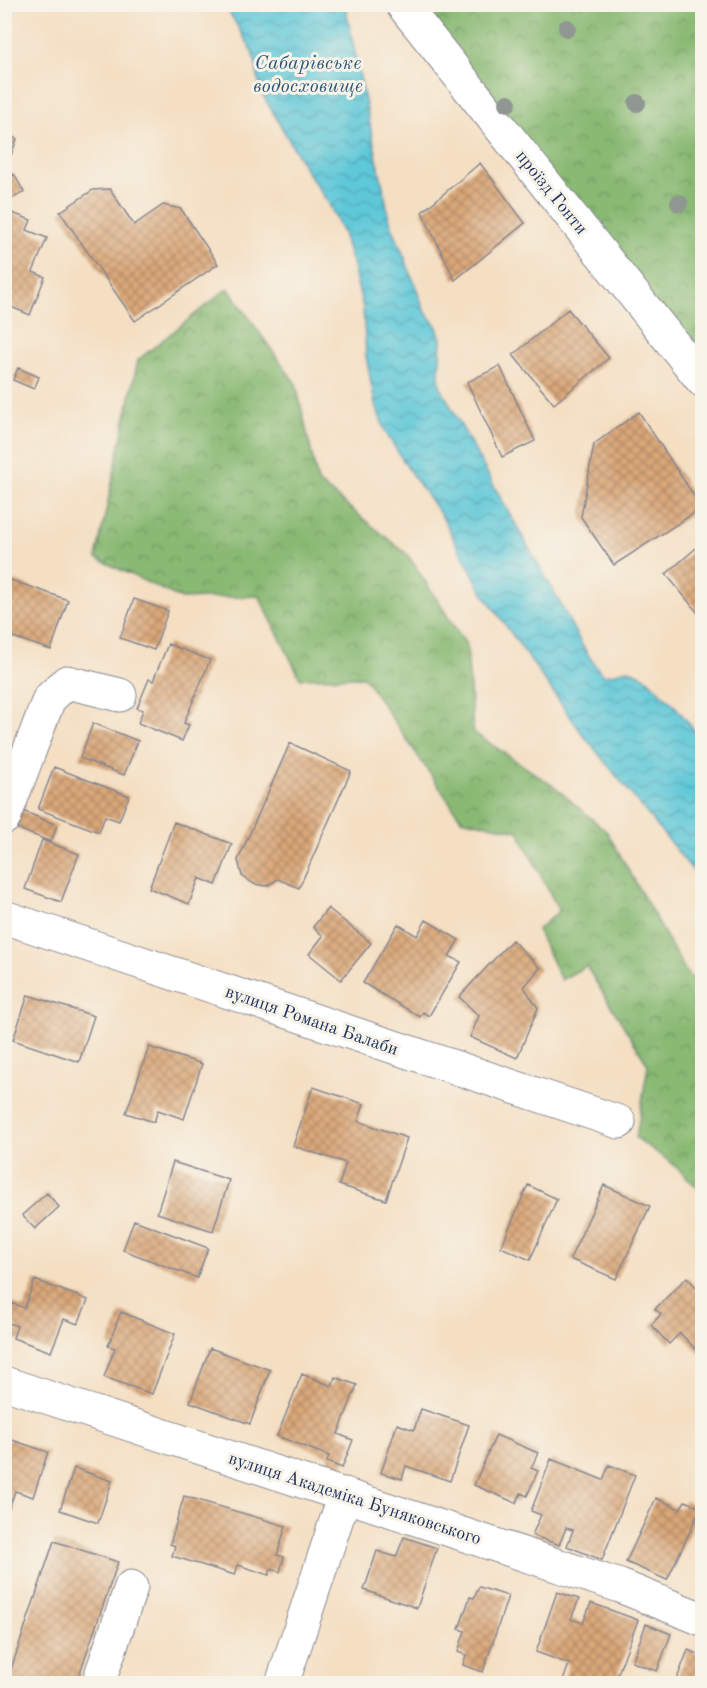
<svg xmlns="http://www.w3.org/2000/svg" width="707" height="1688" font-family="'Old Standard TT',serif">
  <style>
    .forest { fill: url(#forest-crowns); stroke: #527468; stroke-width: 1.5 }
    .water { fill: url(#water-waves); stroke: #3c7c9b; stroke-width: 1.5 }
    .building { fill: url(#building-cross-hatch) }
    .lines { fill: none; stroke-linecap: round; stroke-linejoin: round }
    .minor-casing { stroke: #888790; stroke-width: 35 }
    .minor { stroke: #fff; stroke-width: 33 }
    .tree { fill: #909691 }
    .labels { text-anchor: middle; stroke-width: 6; stroke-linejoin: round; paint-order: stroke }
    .street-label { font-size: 18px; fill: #1b2f5e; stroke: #f7f3e8 }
    .water-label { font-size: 20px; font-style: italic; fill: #2c557c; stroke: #f7f3e8 }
  </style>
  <defs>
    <pattern id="forest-crowns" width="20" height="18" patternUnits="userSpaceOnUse" patternTransform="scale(1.5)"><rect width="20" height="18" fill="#89b973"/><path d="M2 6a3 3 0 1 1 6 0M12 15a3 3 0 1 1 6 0" fill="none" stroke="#6f9762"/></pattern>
    <pattern id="water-waves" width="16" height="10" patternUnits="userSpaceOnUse" patternTransform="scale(1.5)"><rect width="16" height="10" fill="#5ec8d8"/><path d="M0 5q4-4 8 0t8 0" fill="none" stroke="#4da3b2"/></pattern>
    <pattern id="building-cross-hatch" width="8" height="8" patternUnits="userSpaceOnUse" patternTransform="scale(1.5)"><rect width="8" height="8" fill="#daa778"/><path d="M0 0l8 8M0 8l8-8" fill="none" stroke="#b08866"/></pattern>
  </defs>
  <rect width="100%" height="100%" fill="#f7f3e8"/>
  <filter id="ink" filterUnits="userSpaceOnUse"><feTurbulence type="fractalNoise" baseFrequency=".0167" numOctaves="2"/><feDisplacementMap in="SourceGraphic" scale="12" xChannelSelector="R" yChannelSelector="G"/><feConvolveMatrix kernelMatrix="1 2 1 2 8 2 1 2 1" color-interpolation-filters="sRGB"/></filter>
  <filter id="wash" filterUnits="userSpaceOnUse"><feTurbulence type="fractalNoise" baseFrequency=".008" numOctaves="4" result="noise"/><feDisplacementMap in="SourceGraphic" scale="24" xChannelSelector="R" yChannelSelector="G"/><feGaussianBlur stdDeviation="1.35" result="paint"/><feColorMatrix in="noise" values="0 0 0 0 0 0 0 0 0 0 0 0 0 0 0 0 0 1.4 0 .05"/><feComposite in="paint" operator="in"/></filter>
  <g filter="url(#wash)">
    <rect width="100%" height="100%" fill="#f4dfc3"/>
    <path class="forest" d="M402 5H702V380Z
      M228 288 296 384 318 482 408 555 467 646 473 732 555 787 607 832 688 975 702 985V1192L673 1164 636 1138 648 1065 586 966 561 980 537 930 559 911 518 831 461 819 364 677 300 678 259 596 182 599 96 558 138 360Z"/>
    <path class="water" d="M225 5H345L390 221 416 287 424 310 437 327 441 339 439 375 440 386C477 456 515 524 554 592 570 620 582 651 603 675L614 674 627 669 644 676 675 706 702 740V876L694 872 581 732 483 593 441 515 409 470 386 433 375 404 366 356 363 307 352 263 343 233 328 202 308 173 260 90 256 64 250 47Z"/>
    <g id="blocks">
      <path class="building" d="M4 135 17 139 7 166H4Z
        M480 163 525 223 455 280 422 212Z
        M14 174 24 192 4 203V179Z
        M110 189 134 225 163 205 181 209 218 264 135 321 60 212 93 190Z
        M4 210 31 220 27 230 47 238 33 272 45 277 30 315 4 304Z
        M568 309 609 358 554 404 513 355Z
        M500 366 535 441 502 457 467 382Z
        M18 368 39 377 34 389 13 380Z
        M639 412 702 508 614 565 581 517 594 444Z
        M702 543V618L666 574Z
        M11 580 68 600 51 650 4 634V599Z
        M134 599 168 611 154 650 120 638Z
        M168 644 210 660 184 723 189 725 182 741 138 723 143 710 137 708 149 679 153 681Z
        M93 723 138 741 124 775 80 758Z
        M290 743 351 771 299 888 278 879 267 886 254 884 242 876 238 860Z
        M54 767 129 796 119 821 105 816 99 832 38 809Z
        M18 809 57 825 51 842 11 826Z
        M174 822 232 844 216 885 199 878 189 904 149 888Z
        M42 840 79 854 61 902 25 889Z
        M328 908 371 943 341 980 309 954 323 936 313 927Z
        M426 920 459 940 449 956 461 962 429 1016 423 1012 420 1017 363 983 398 924 417 936Z
        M512 940 540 968 524 987 538 1008 517 1058 470 1037 479 1016 459 997Z
        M28 995 94 1016 79 1062 13 1040Z
        M149 1047 202 1064 184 1119 158 1110 154 1122 126 1113Z
        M313 1087 364 1104 358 1121 407 1138 386 1200 339 1185 346 1163 293 1146Z
        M173 1162 229 1180 213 1231 157 1213Z
        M528 1185 557 1199 530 1260 501 1247Z
        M604 1185 650 1206 616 1279 570 1259Z
        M47 1193 59 1207 35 1229 22 1215Z
        M134 1220 208 1248 197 1278 123 1250Z
        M687 1277 702 1294V1356L680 1333 669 1344 651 1325 661 1314 655 1309Z
        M35 1280 88 1300 78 1324 64 1319 51 1352 13 1338 17 1326 5 1322 12 1303 24 1308Z
        M121 1312 175 1334 152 1394 104 1377 115 1348 108 1346Z
        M210 1348 270 1370 250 1424 190 1402Z
        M302 1374 332 1386 335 1377 357 1385 338 1434 353 1440 342 1468 327 1462 329 1456 277 1436Z
        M421 1409 469 1425 450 1481 406 1466 402 1479 381 1473 397 1424 414 1430Z
        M496 1435 538 1453 531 1468 538 1471 527 1496 521 1493 516 1503 474 1485Z
        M9 1439 48 1452 33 1497 15 1491 5 1520 4 1451Z
        M551 1459 603 1480 609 1465 635 1475 602 1560 567 1546 573 1530 566 1528 559 1545 532 1535 541 1515 531 1511Z
        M74 1468 112 1481 98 1523 60 1510Z
        M184 1496 286 1526 277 1555 284 1557 280 1572 271 1569 269 1575 238 1565 235 1575 172 1556 175 1546 170 1544Z
        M656 1498 680 1509 685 1501 701 1508 667 1580 626 1562Z
        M404 1537 437 1548 417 1608 364 1590 377 1551 396 1557Z
        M54 1541 118 1562 76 1684H6Z
        M479 1587 508 1596 483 1672 463 1665 466 1655 458 1652 465 1631 459 1629 470 1597 474 1598Z
        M557 1592 579 1599 571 1619 583 1623 591 1603 638 1620 614 1684H589L581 1681 580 1684H562L569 1664 536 1652Z
        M646 1624 671 1634 657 1671 632 1662Z
        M688 1650 702 1656V1684H675Z"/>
    </g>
  </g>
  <g filter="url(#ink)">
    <use href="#blocks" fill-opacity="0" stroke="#888790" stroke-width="1.5"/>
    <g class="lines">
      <g class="minor-casing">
        <path id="minor" d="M402 4 702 380
          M4 818 49 699 67 682 120 695
          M4 917 619 1122
          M4 1383 620 1586 702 1619
          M98 1684 131 1587
          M282 1684 345 1494"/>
      </g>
      <use href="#minor" class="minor"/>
    </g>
    <g class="tree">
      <circle cx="567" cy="28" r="9"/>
      <circle cx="508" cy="103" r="9"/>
      <circle cx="637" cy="103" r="9"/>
      <circle cx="679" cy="203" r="9"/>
    </g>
  </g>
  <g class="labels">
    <g class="street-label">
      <text transform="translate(552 192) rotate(51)" y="6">проїзд Гонти</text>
      <text transform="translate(312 1020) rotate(19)" y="6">вулиця Романа Балаби</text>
      <text transform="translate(355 1498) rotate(18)" y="6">вулиця Академіка Буняковського</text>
    </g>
    <g class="water-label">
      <text x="308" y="69">Сабарівське<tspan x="308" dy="23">водосховище</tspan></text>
    </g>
  </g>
  <rect width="707" height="1688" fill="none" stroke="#f7f3e8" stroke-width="24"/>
</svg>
